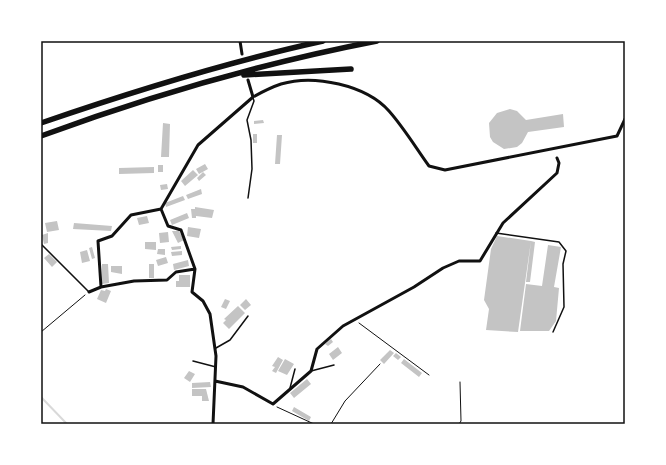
<svg xmlns="http://www.w3.org/2000/svg" width="666" height="465" viewBox="0 0 666 465" font-family="'Space Grotesk',sans-serif">
  <style>
    .lines { fill: none; stroke-linecap: round; stroke-linejoin: round }
    .stream { stroke: #d9d9d9; stroke-width: 2 }
    .building { fill: #c4c4c4 }
    .path { stroke: #111; stroke-width: 1 }
    .service { stroke: #111; stroke-width: 1.5 }
    .minor { stroke: #111; stroke-width: 3 }
    .motorway { stroke: #111; stroke-width: 5.5 }
    .neatline { fill: none; stroke: #111; stroke-width: 1.5 }
  </style>
  <rect width="100%" height="100%" fill="#fff"/>
  <g class="lines">
    <path class="stream" d="M41 397 67 424"/>
  </g>
  <path class="building" d="M510 109 517 111 526 120 563 114 564 127 528 132 522 143 517 147 504 149 493 142 490 137 489 123 497 113Z
    M263 120 264 123 254 124V121Z
    M163 123 170 124 169 157H161Z
    M253 134H257V143H253Z
    M277 135H282L280 164H275Z
    M205 164 208 169 199 174 196 169Z
    M158 165H163V172H158Z
    M154 167V173L119 174V168Z
    M193 170 198 175 185 186 181 181Z
    M203 172 206 175 199 181 197 178Z
    M167 184 168 189 161 190 160 185Z
    M201 189 202 194 188 199 186 195Z
    M183 196 185 200 166 207 165 203Z
    M195 207 214 210 212 218 196 216V218H192L191 209H195Z
    M187 213 189 218 172 225 170 220Z
    M147 216 149 223 139 225 137 218Z
    M57 221 59 230 47 232 45 223Z
    M74 223 112 226 111 231 73 229Z
    M188 227 201 229 199 238 187 236Z
    M172 231H179L184 240 178 243Z
    M168 232 169 242 160 243 159 233Z
    M48 233V243L44 244 42 235Z
    M497 236 531 241 518 332 486 330 489 309 484 300 491 249Z
    M531 241 535 242 530 282H526Z
    M145 242H156V250L145 249Z
    M548 245 561 247 554 287 559 288 556 321 549 331H520L526 284 542 286Z
    M181 246V249L172 250 171 247Z
    M92 247 95 258 92 259 89 248Z
    M158 249H165V255L157 254Z
    M87 250 90 261 82 263 80 252Z
    M182 251V255L172 256 171 252Z
    M49 254 57 262 52 267 44 258Z
    M166 257 168 263 158 266 156 260Z
    M188 260 189 266 174 270 173 264Z
    M102 264H108L109 283 102 284Z
    M149 264H154V278H149Z
    M111 266H122V274L111 272Z
    M179 275H190V287H176V281H179Z
    M106 289 111 291 106 303 97 299 101 290 105 291Z
    M225 299 230 301 226 309 221 307Z
    M246 299 251 305 245 310 240 305Z
    M238 306 245 313 229 329 223 323 226 320 224 319Z
    M331 339 333 342 328 346 325 344Z
    M338 347 342 353 333 360 329 354Z
    M390 350 394 353 384 364 380 360Z
    M396 353 401 357 398 360 393 356Z
    M278 357 283 360 276 373 272 371 275 367 272 366Z
    M285 359 294 364 287 375 278 371Z
    M404 359 422 373 419 377 401 363Z
    M189 371 195 374 190 382 184 378Z
    M307 379 311 384 294 398 290 393Z
    M210 382 211 387 192 388V383Z
    M192 389H206L209 401H202V396H192Z
    M294 407 311 417 309 421 292 411Z"/>
  <g class="lines">
    <path class="path" d="M359 323 429 375
      M41 332 85 295
      M277 407 314 424
      M331 424 345 401 380 364
      M459 424 461 421 460 382"/>
    <path class="service" d="M248 198 252 169 251 140 247 120 254 101 253 98
      M496 233 559 242 566 251 563 264 564 307 553 332
      M41 244 89 292
      M216 348 230 340 248 316
      M193 361 216 367
      M311 371 334 365
      M290 388 295 369"/>
    <path class="minor" d="M240 41 242 54
      M253 97C262 92 272 87 281 84 314 74 366 85 389 111 404 128 416 148 429 166L445 170 617 136 625 119
      M101 287 98 241 112 236 131 215 161 209
      M89 292 101 287 134 281 167 280 176 272 195 269
      M215 381 243 387 273 404 311 371 317 349 343 326 414 287 443 268 459 261H480L503 223 557 173 559 163 557 158
      M213 424 216 356 210 314 203 301 192 292 195 269 181 230 168 226 161 209 198 145 253 97 248 80"/>
    <path class="motorway" d="M244 75 351 69
      M41 123C134 91 227 62 323 41
      M41 136C150 96 263 63 377 41"/>
  </g>
  <rect width="666" height="465" fill="none" stroke="#ffffff" stroke-width="84"/>
  <rect x="42" y="42" width="582" height="381" class="neatline"/>
</svg>
